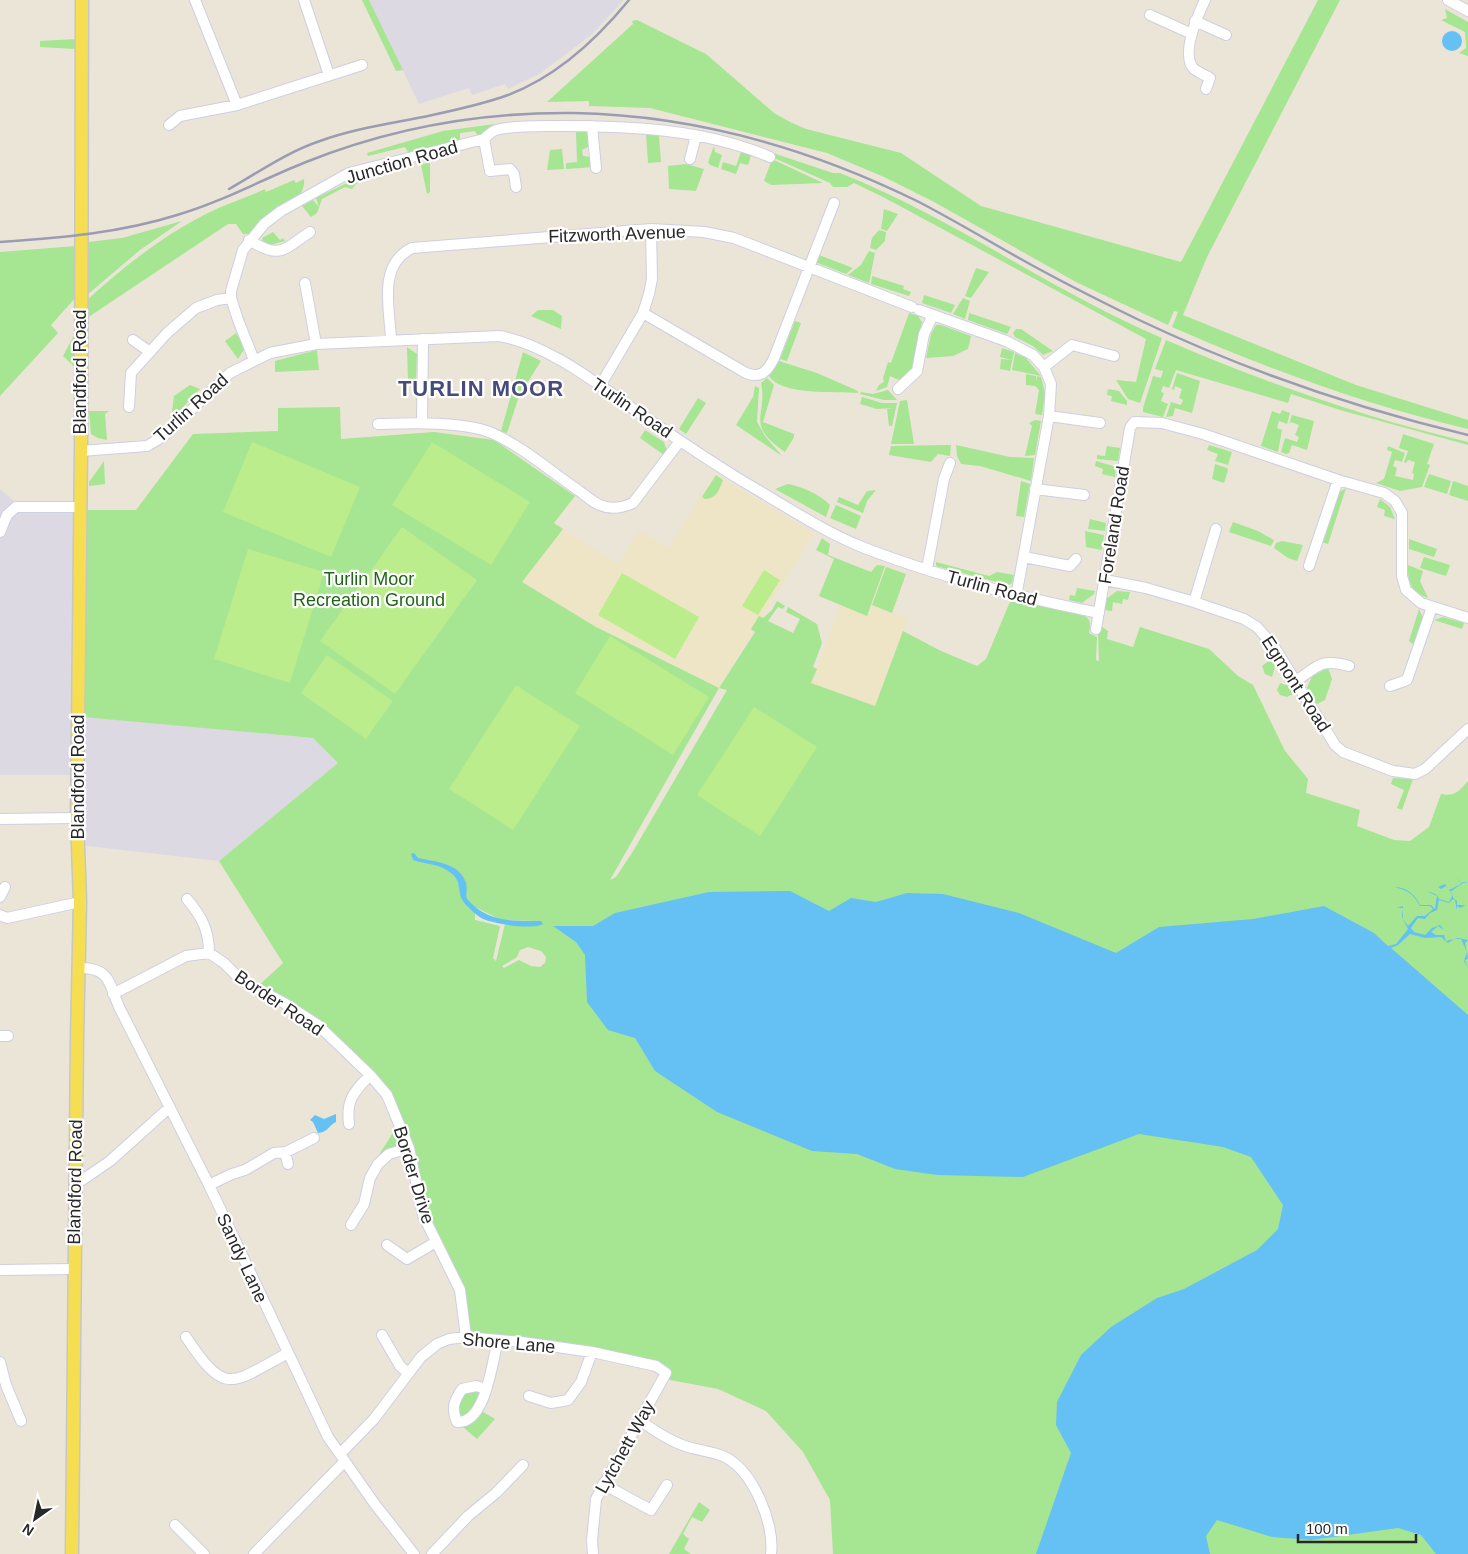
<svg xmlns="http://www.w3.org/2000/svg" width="1468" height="1554" viewBox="0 0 1468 1554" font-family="Helvetica,sans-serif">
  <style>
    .industrial { fill: #ddd9e3 }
    .education { fill: #eee5c6 }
    .green { fill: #a6e591; fill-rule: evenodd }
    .pitch { fill: #bbed8c }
    .water { fill: #65c1f3 }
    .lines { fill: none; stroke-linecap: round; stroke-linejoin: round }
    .minor-casing { stroke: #cdcfe2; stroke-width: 12 }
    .major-casing { stroke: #c7c7c7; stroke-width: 15 }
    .minor { stroke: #fff; stroke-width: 10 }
    .major { stroke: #f6de52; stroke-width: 12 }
    .rail { stroke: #9b9cb3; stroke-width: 2.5 }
    .labels { text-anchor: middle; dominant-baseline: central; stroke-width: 4.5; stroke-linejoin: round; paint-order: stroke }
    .street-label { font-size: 18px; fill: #282828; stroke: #fff }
    .park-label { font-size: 18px; fill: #206616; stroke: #fff }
    .district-label { font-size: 22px; font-weight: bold; letter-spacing: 1px; fill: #474b7a; stroke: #fff }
  </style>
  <rect width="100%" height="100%" fill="#ebe5d8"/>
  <path class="industrial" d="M369 0H624L591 35 541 73 508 89 505 84 472 95 469 88 419 104Z
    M0 489 20 506 80 507 78 716 314 738 338 763 219 861 78 845 77 775H0Z"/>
  <path class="education" d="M715 474 814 533 719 688 596 627 522 582 563 529 618 564 639 530 668 548Z
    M881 564 906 574 892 612 908 619 875 706 811 683 855 566 871 572 874 566Z"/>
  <path class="green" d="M362 0H369L403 70 396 71Z
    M1318 0H1340L1207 257 1183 315 1356 385 1468 420V429C1366 405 1268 369 1172 327L1178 312 1174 311 1168 325 1076 282 936 203 884 177 827 153 650 108 589 106V101L547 102 633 24 632 21 637 20 706 54 774 113 790 122 806 129 901 153 981 206 1181 262Z
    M1445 9 1468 22V56L1459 53 1466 48 1465 32 1441 20 1447 18Z
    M76 39 75 49 40 47V41Z
    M495 124 485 134 478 136 475 131 460 133V140L409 154 405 147 368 156 367 153 443 131Z
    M562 129 589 130 590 146 582 150 583 156 590 157 593 167 566 169V163L577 162 576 131 562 132Z
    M646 134 659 136 661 162 648 163Z
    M714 146 715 152 722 155 718 168 710 165 708 162Z
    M562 149 564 169 547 170 550 150Z
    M742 149 752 152 748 165 740 163 736 174 721 169 723 162 736 166Z
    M773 153 833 173H840C952 217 1051 291 1162 338L1140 403 1128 399 1116 380 1136 382 1146 339 885 198 854 183 847 187H833L830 183 772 157Z
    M772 159 823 183 771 185 764 181Z
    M430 162V192L427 194 421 165Z
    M686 164 704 169 696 191 669 189 668 166Z
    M304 179C305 184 302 193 299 196 284 210 265 219 249 234H243L236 224H228L87 318V300C123 267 164 235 208 213 226 204 246 198 265 189L266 192 294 180 296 183Z
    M358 182 352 189 345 187 322 199 317 213 311 217 302 206 313 200 319 207 316 198 345 184Z
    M884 209 898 214 887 231 881 229Z
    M182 221 140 250 87 295 88 242 122 238Z
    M879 230 886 232 885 241 876 250 870 248 872 238Z
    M273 232 280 240 283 238 285 241 270 245 263 241 262 238Z
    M76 246 77 296 51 325 58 333 0 396V252Z
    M869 251 875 253 869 283 848 275 861 265Z
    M819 255 853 268 846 274 815 262Z
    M976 268 989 272 971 298 965 296Z
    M872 276 904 286 903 289 911 292 909 296 871 284Z
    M924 295 955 305 951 313 922 303Z
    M963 298 970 301 965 319 953 314Z
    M538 310H553L562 316 561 329 531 316Z
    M909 313 918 316 922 322 912 370 899 380 890 376 887 387 876 391 879 385 884 382 883 378 888 362 891 363Z
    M969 313 1011 327 1007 334 968 320Z
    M795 321 801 323 787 361 780 359Z
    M80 324V372L63 356Z
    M936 325H941L971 336 968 349 953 356 926 358 931 334Z
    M1016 329H1021L1053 351 1043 355 1033 346 1015 337 1013 333Z
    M236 333 245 348 238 359 225 341Z
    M1166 340C1263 382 1365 418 1468 442V445L1340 410 1291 394 1288 403 1176 370 1169 388 1163 386 1161 392 1164 393 1161 401 1168 404 1163 417 1143 412V408L1153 376 1161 378 1163 371 1155 369Z
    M407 347 417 354 416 382H408Z
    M1002 348 1014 352 1010 371 1000 369 1001 359 1012 360 1000 357Z
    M317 350 319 370 275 372V361Z
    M523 352 541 361 519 396 507 433 501 431Z
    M1015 353 1026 358 1041 376 1012 370Z
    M779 361 817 373 858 391V393C835 391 782 396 769 376Z
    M1177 373 1200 381 1192 413 1175 408 1173 416 1166 417 1171 402 1181 405 1183 400 1179 398 1182 389 1175 386 1174 390 1172 389Z
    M1026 374 1036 376V381L1037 376 1041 377 1045 393 1042 415 1035 414 1039 390 1035 386 1026 385Z
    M767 378 774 385 763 422 794 434V437L785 452C744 424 768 416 761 383Z
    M190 385 200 389 171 420 174 396Z
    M755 386 759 388 757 422 765 436 782 456 736 425 753 397Z
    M1108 389 1119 391 1127 401V405L1111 401 1112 396 1107 395Z
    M888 390 897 400H884L860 394 861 392 873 394Z
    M862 397 882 403H897L892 426H889L887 409 894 408 877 409 860 404Z
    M698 398 706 403 686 434 679 429Z
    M907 400 914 444H891L900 401Z
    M340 407 341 439 434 432 494 440 575 496 554 523 563 529 522 582 596 627 719 688 755 632 751 629 759 616 763 618 772 610 777 601 785 606 783 609 778 607 768 621 793 633 800 619 786 612 788 607 817 624 822 643 813 667 817 669 811 683 875 706 903 631 941 651 977 666 986 659 1009 604 1011 601H1015L1080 614C1091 618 1091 623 1089 633L1097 637 1096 660 1099 661 1098 633 1101 626 1108 631 1107 639 1133 647 1140 627 1209 649 1238 676 1253 685 1285 751 1308 779 1306 793 1360 810 1357 826 1394 840 1410 841 1429 827 1441 794C1455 797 1459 791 1468 781V1554H833L830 1500 803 1452 766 1411 718 1389 670 1380 666 1373 656 1366 466 1337 460 1290 423 1215 409 1148 378 1164 377 1158 399 1123 388 1095 318 1025 255 989 283 963 219 861 338 763 313 738 83 717 86 510H136L193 434 278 431V408ZM719 688 727 690 632 853 616 877 610 880ZM475 907 501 920 535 921 538 926 505 924 496 961 493 958 500 926 475 920ZM528 947 541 951 546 957 545 963 540 967 531 966 519 960 504 968 502 966 517 957 520 950Z
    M1282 410 1290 413 1287 424 1279 421 1277 428 1282 430 1278 452 1261 446 1272 411 1280 414Z
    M89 411H109L105 414 107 440 98 438 91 434Z
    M1292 415 1314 421 1307 450 1292 445 1289 453 1286 454 1281 452 1285 438 1297 442 1299 437 1295 435 1299 425 1291 422 1289 424Z
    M1035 420 1041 421 1035 455 1025 456 1032 426 1029 423Z
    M645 430 664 442 667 451 664 455 640 438Z
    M1403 434 1434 444 1427 464 1430 465 1422 487 1400 491 1376 483 1384 479 1392 452 1387 450 1388 446 1405 453 1402 462 1395 460 1393 466 1397 468 1395 476 1413 480 1414 474 1412 473 1415 462 1408 460 1406 463 1404 462 1408 451 1399 448Z
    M944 445H951L950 456 938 454 931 462 889 455 891 446Z
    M956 445 1010 457 1034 458 1031 481 980 466 961 464 957 456Z
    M1209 445 1232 452 1228 465 1215 461 1218 454 1207 450Z
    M1107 446 1120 448 1118 461 1097 459V455L1105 456Z
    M104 461 105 484 89 486V482Z
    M1096 461 1116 467 1115 477 1102 474 1103 469 1095 466Z
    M1215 464 1227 468 1228 470 1224 483 1212 479Z
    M1429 474 1451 481 1447 494 1424 487Z
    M716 475 723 480C719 490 717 498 705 499L702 497Z
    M1021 481 1030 484 1024 517 1016 516Z
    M1453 481 1468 486V501L1449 495Z
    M788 484C803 487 819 494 830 505L826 517 775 489Z
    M1346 488 1328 544 1322 542 1338 493Z
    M876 490 867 501 863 513 837 502 839 497 858 505 867 491Z
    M1380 499 1390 507 1395 519 1384 516 1385 510 1377 507Z
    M836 505 861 516 856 529 830 518Z
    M1090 519 1106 523 1105 531 1088 529Z
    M1233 522 1258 531 1274 540 1271 546 1229 532Z
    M1085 531 1104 535 1102 550 1086 547Z
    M822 538 830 544 828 555 871 572 877 565 885 566 867 616 819 596 834 559 816 550Z
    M1409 539 1437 549 1434 557 1409 549Z
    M1282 541 1303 545 1297 561 1288 558 1274 548 1276 543Z
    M1424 557 1450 565 1446 576 1420 568Z
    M936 562 989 576 997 572 1014 575 1012 583 1008 585 936 566Z
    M1408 565 1423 571 1420 581 1428 598C1412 593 1407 582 1408 565Z
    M886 567 906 574 892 613 872 605Z
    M1077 588 1095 591 1094 594 1082 603 1069 600 1070 595 1075 596Z
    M1117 591 1130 592 1128 600 1123 599 1122 604 1113 602 1112 611 1104 610 1106 599Z
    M1419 609 1423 618 1414 645 1409 641Z
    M1443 617 1464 623 1462 629 1434 620Z
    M1273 658 1276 663 1272 677 1265 674 1262 666Z
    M1328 668 1332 679 1325 700 1317 704 1307 688 1312 676Z
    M1288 682 1295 693 1287 697 1280 695 1277 690 1280 683 1286 685Z
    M1393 778 1413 779 1402 810 1397 808 1404 790 1391 784Z
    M462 1389H486L478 1409 495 1419 477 1439 457 1422 454 1402Z
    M699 1502 710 1510 702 1522 692 1517 683 1534 689 1539 684 1549 691 1554H669Z"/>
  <path class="pitch" d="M252 442 360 487 331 557 223 512Z
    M432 442 530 502 491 565 392 505Z
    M402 527 477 580 395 694 320 641Z
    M248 549 324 572 290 683 214 659Z
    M764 570 780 580 758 615 742 606Z
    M622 573 699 617 675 659 598 615Z
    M610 636 709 697 673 755 575 693Z
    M327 655 393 701 366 739 301 693Z
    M516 685 580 726 513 830 449 789Z
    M754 707 817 747 760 836 697 795Z"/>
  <path class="water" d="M1442 41a10 10 0 1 1 20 0a10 10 0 1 1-20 0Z
    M414 853 418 858C435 862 459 862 466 883 468 889 465 893 467 899 488 923 513 921 541 921L543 924C533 930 495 924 483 919 478 917 466 906 463 901 457 892 462 882 452 874 440 863 427 865 413 860L411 854Z
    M1457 877 1461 883 1464 882 1468 883H1463L1450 892 1453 894V898L1457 901V905H1466L1460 908 1457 906V911L1455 900 1453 899 1449 903 1439 900 1437 910 1430 913 1425 919 1418 918 1411 928 1414 932 1425 935 1432 928 1440 925 1444 930 1438 926 1431 932 1436 935H1444L1446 941 1458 938 1468 940 1465 943 1468 959 1465 960 1468 968 1464 961 1467 952 1461 939H1454L1448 943 1441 937 1425 938 1410 934 1398 945 1391 948 1468 1015V1554H1436L1421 1535 1398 1528 1311 1540 1272 1537 1217 1520 1206 1536 1210 1554H1036L1071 1453 1056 1425 1057 1402 1081 1355 1111 1327 1157 1298 1184 1289 1257 1250 1278 1229 1283 1205 1251 1157 1223 1147 1139 1134 1023 1177 937 1175 895 1169 857 1154 812 1151 717 1112 655 1071 635 1038 608 1030 587 1002 585 955 576 942 553 926H593L615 913 709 892 790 891 829 911 851 898 876 902 907 893 943 894 1019 913 1116 953 1159 927 1253 919 1324 906 1374 933 1388 946 1396 944 1408 929 1402 917 1403 908H1397L1403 906V901V919L1408 926 1417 916H1425L1433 909 1430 906H1420C1413 893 1407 890 1394 887 1406 887 1415 894 1420 905H1431L1435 909 1437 896 1424 890C1429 893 1437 892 1439 899L1449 902 1453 895 1446 886 1441 889 1438 887 1445 884 1449 890 1461 884Z
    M336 1114V1122C328 1126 328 1132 318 1133L313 1122 310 1120 315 1115 324 1119Z"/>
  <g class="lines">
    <g class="minor-casing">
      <path id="minor" d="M195 0 237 105
        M304 0 329 75
        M1205 0C1198 15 1181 53 1193 68 1197 72 1205 75 1210 78L1206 89
        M1448 0 1468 11
        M1150 15 1192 34
        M1195 21 1226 35
        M169 125 180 116 237 105 362 65
        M592 126 596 168
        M484 139 490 171 510 169 514 174 516 187
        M690 159 696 136
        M249 240C280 259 282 251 310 232
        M305 283 316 344
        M919 310 1006 341 1033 355 1044 367 1051 384 1049 416 1016 597
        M643 313 746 373C761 379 768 371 774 358L834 203
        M133 340 150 352
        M391 340C390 309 377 265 412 248L651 229 704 232 734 238 912 307
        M254 360 238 320 231 298V291L243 250 264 224 281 211 349 173 484 139C487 136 492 131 496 130 514 125 542 126 560 126 630 126 705 129 770 157
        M1044 367 1072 345 1114 356
        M600 386 643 313 649 294 652 279 651 229
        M898 389 917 371 924 334 933 315
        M129 407 131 373 167 333 196 308 217 300 231 298
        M1049 416 1100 423
        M422 423 423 339
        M378 424C410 423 463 421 492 433 523 447 550 471 578 490 585 495 592 502 600 505 611 510 622 508 633 503L680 441
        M81 451 147 446 164 436 230 373 270 353 316 344 500 336C549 346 592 380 632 408 673 436 713 464 756 489 790 509 825 532 862 547 939 577 1018 597 1099 613
        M1035 489 1084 495
        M0 532 7 515 16 507H80
        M1024 557 1070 566 1076 559
        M1309 566 1338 480
        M927 569 944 479 950 463
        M1105 580 1146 588 1194 602 1244 619 1257 627 1273 645 1335 745 1343 752 1393 771 1415 774 1425 769 1468 729
        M1194 602 1216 529
        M1096 629 1130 428 1134 422 1162 423 1203 434 1338 480 1384 493 1395 501 1402 513V576L1406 590 1421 603 1468 618
        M1296 681C1318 666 1321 658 1349 666
        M1390 686 1407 680 1432 607
        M0 819 77 818
        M0 897 5 887
        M187 899C202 917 209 930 209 953
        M0 915 7 918 80 902
        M78 968C110 967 109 983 119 1007L209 1185 328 1437 374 1503 414 1554
        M113 994 186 956 209 953 224 963 241 980 284 1003 318 1025 370 1075 387 1095 409 1148 423 1215 460 1290 466 1337
        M0 1036H8
        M349 1124C346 1099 354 1092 370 1075
        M285 1152 288 1164
        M75 1185 110 1161 170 1107
        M209 1185 232 1174 245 1170 274 1153 286 1152 314 1138
        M351 1225 364 1204 370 1178 378 1164 389 1154 409 1148
        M387 1245 407 1259 436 1242
        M0 1270 74 1269
        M382 1335 400 1366 408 1373
        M186 1337C226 1397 230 1384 288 1353
        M0 1362 6 1385 21 1421
        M486 1389 476 1386 462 1389C454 1401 451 1408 457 1422 486 1424 492 1362 498 1340
        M529 1396 551 1403 568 1400 581 1382 592 1352
        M641 1421C656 1432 674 1444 692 1448 703 1451 715 1452 725 1457 753 1471 775 1524 771 1554
        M340 1454 374 1419 421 1357 437 1344 449 1339 466 1337 522 1342 592 1352 656 1366 666 1373 596 1499 592 1541 593 1554
        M603 1484 651 1510 667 1485
        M175 1525 204 1554
        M254 1554 345 1461
        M432 1554 468 1516 496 1493 523 1465"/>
    </g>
    <g class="major-casing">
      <path id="major" d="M72 1554 77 1038 80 902 77 818 81 451 82 0"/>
    </g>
    <use href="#minor" class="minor"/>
    <use href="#major" class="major"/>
    <path class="rail" d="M229 189C259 172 287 152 320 141 353 129 388 124 423 117 451 111 481 105 508 95 556 77 597 39 629 0
      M0 242C60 238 120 233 177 215 222 202 263 179 306 162 391 128 482 112 573 113 694 115 809 148 917 201 952 219 985 239 1019 258 1058 280 1098 300 1137 319 1242 369 1355 408 1468 435"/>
  </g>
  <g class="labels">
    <g class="street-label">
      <text transform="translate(402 162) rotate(-16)">Junction Road</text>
      <text transform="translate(617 234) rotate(-2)">Fitzworth Avenue</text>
      <text transform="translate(80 372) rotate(-90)">Blandford Road</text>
      <text transform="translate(191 408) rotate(-42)">Turlin Road</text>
      <text transform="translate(632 408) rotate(34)">Turlin Road</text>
      <text transform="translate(1114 525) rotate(-81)">Foreland Road</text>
      <text transform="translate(992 588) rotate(15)">Turlin Road</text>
      <text transform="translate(1296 684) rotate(57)">Egmont Road</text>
      <text transform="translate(78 777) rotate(-90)">Blandford Road</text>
      <text transform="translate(279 1003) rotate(34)">Border Road</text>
      <text transform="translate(414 1175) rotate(73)">Border Drive</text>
      <text transform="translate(75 1182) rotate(-89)">Blandford Road</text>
      <text transform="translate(242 1258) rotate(65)">Sandy Lane</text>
      <text transform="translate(509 1343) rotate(5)">Shore Lane</text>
      <text transform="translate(625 1447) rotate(-61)">Lytchett Way</text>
    </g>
    <g class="park-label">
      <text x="369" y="579">Turlin Moor<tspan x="369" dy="21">Recreation Ground</tspan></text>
    </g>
    <g class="district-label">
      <text x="481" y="388">TURLIN MOOR</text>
    </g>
  </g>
  <g transform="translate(35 1519) rotate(213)" stroke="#ffffff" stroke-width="4" paint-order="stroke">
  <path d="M0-4L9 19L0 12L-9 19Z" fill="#282828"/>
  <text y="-8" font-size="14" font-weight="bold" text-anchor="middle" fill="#282828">N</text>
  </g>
  <path d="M1298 1534v8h118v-8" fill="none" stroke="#282828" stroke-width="2.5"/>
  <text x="1306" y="1534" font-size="15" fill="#282828" stroke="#ffffff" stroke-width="4" paint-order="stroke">100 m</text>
</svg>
